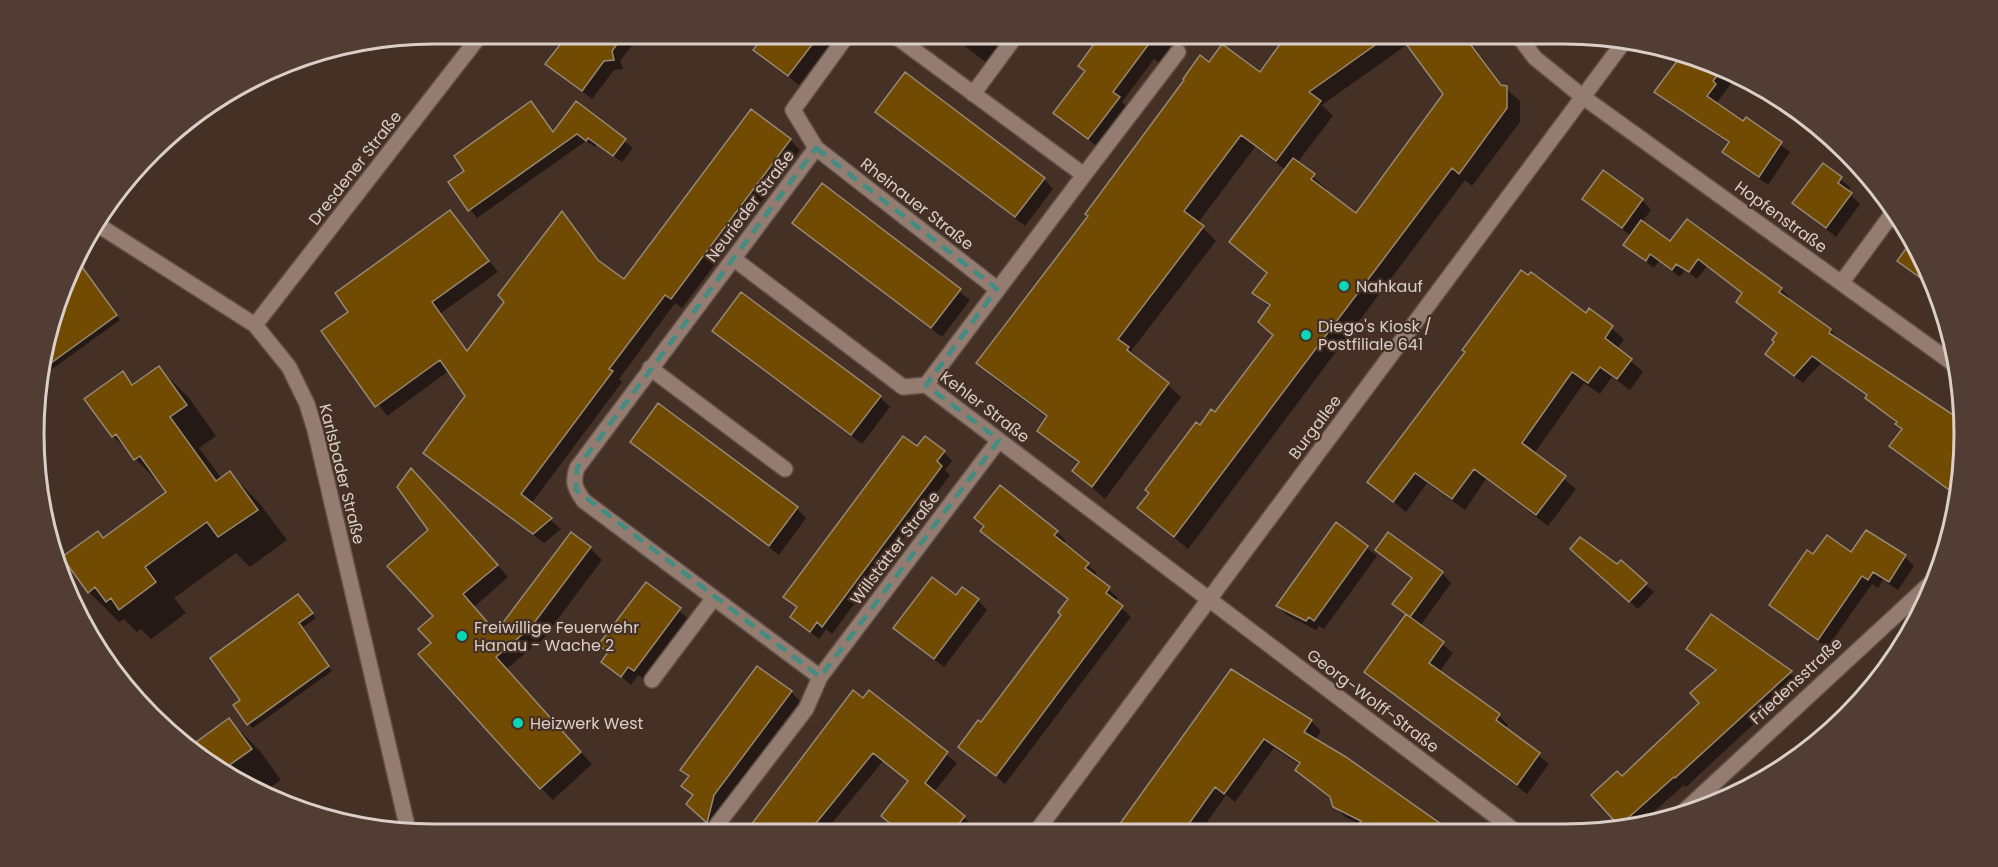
<svg xmlns="http://www.w3.org/2000/svg" width="1998" height="867" viewBox="0 0 1998 867" font-family="Poppins,sans-serif">
  <style>
    .shadow { fill: #0007; fill-rule: evenodd }
    .building { fill: #724b02; stroke: #978874; stroke-width: 1.5 }
    .lines { fill: none; stroke-linecap: round; stroke-linejoin: round }
    .minor-casing { stroke: #5f4f46; stroke-width: 18 }
    .tertiary-casing { stroke: #5f4f46; stroke-width: 18 }
    .minor { stroke: #947d70; stroke-width: 15 }
    .tertiary { stroke: #947d70; stroke-width: 15 }
    .marked { fill: none; stroke: #428c84; stroke-width: 4.5; stroke-dasharray: 12 8; stroke-linejoin: round }
    .poi-dot { fill: #0ad5b5; stroke: #453026; stroke-width: 2 }
    .labels { text-anchor: middle; dominant-baseline: central; stroke-width: 4.5; stroke-linejoin: round; paint-order: stroke }
    .street-label { font-size: 16px; fill: #dbcec7; stroke: #453026 }
    .poi-label { font-size: 16px; fill: #dbcec7; stroke: #453026; text-anchor: start }
    .rim { fill: none; stroke: #dbcec7; stroke-width: 3 }
  </style>
  <rect width="100%" height="100%" fill="#453026"/>
  <path class="shadow" d="M571 33H642L620 61 623 69 614 70 592 99 547 64Z
    M768 33H838L799 85 755 50Z
    M948 33H1011L988 64Z
    M1104 33H1184L1161 64 1154 59 1122 102 1128 108 1099 148 1055 113 1086 72Z
    M1286 33H1464L1504 87 1520 101V122L1472 186 1465 180 1188 549 1139 508 1200 427 1215 414 1274 336 1260 322 1270 308 1254 293 1268 275 1231 242 1286 170 1255 147 1198 223 1216 241 1131 351 1181 397 1105 499 1074 471 1079 464 1038 430 1047 418 991 376 978 363 1209 64 1261 74 1288 36ZM1408 44 1445 94 1356 215 1325 192 1327 189 1297 163 1333 116 1322 105Z
    M1694 54 1738 74 1716 104 1743 124 1746 119 1790 152 1768 185 1724 151 1729 144 1656 92Z
    M531 103 554 133 576 103 633 148 622 162 597 144 595 147 586 141 477 218 450 182 466 171Z
    M877 112 1044 179 1053 189 1025 226Z
    M790 140 800 150 682 308 675 303 619 379 622 382 531 504 561 529 544 543 425 453 467 396 450 370 387 416 324 332 350 312 450 212 498 272 441 313 469 352 505 302 562 213 604 266 624 281Z
    M1823 165 1851 188 1848 192 1860 204 1836 237 1794 203Z
    M822 185 970 300 942 337 794 223Z
    M1584 199 1642 200 1651 210 1642 222 1671 243 1781 289 1789 297 1787 300 1830 330 1838 338 1837 340 1964 425 1959 498 1891 446 1903 430 1867 396 1821 363 1803 383 1775 362 1767 354 1776 343 1778 334 1738 301 1743 294 1707 266 1697 279 1685 270 1680 277 1659 261 1654 268 1625 245 1631 236Z
    M1914 241 1924 257 1937 290 1899 261Z
    M77 259 120 320 48 372 40 363 41 356Z
    M1590 310 1624 339 1617 349 1643 372 1630 390 1612 377 1600 394 1584 383 1534 454 1576 489 1548 526 1486 479 1465 510 1427 483 1406 512 1369 482Z
    M714 331 880 397 890 407 862 444Z
    M159 368 189 398 216 436 199 448 222 479 230 473 260 504 287 540 250 567 236 553 174 598 186 613 151 639 141 629 137 632 124 619 119 622 89 592 104 539 168 492 113 436 123 373 134 385Z
    M632 442 797 509 806 518 779 555Z
    M917 448 944 452 952 461 945 470 950 475 832 634 826 629 819 639 791 617 798 608 785 597Z
    M423 482 508 577 474 607 497 633 590 548 602 560 543 639 506 669 592 764 553 800 541 788 433 643 435 616 430 531Z
    M976 518 1057 532 1066 541 1063 544 1097 573 1094 577 1118 598 1115 602 1131 617 1005 784 960 747 982 724 1063 615 1069 600 991 540 982 531 985 527Z
    M1336 524 1377 556 1324 629 1319 626 1316 630 1287 615 1278 606Z
    M1377 550 1442 573 1451 583 1420 626 1453 653 1439 672 1499 716 1508 725 1505 729 1549 764 1527 794 1366 672 1407 615 1394 604 1412 579Z
    M1852 554 1905 557 1914 566 1898 590 1883 580 1878 588 1872 584 1827 648 1771 604 1814 556Z
    M1580 557 1617 566 1621 562 1654 592 1638 609Z
    M646 584 689 619 644 679 638 675 631 685 603 661Z
    M956 597 978 600 987 610 944 667 895 628Z
    M303 600 316 618 302 628 332 671 253 728 248 724 242 700Z
    M1712 616 1800 681 1686 787 1684 785 1640 824 1624 829 1593 795 1622 778 1701 703 1716 672 1688 649Z
    M1231 671 1311 721 1321 731 1315 740 1447 831H1355L1360 824 1345 817 1334 806 1332 800 1297 770 1300 765 1274 748 1235 802 1226 795 1200 832H1114Z
    M791 692 800 701 723 805 716 830 697 813 694 796 683 786 690 778 682 770Z
    M869 692 957 763 934 792 973 826 968 832 896 833 898 830 883 816 909 782 883 761 824 833H757L751 827Z
    M229 720 260 751 281 780 262 793 234 781 190 749Z
    M562 824 571 834H551Z"/>
  <path class="building" d="M569 33H625L612 51 614 60 604 61 582 91 545 64Z
    M766 33H821L788 76 753 50Z
    M1102 33H1157L1113 92 1120 97 1088 139 1053 113 1085 71 1078 66Z
    M1288 33H1392L1309 92 1321 101 1276 161 1241 135 1184 211 1204 226 1118 339 1129 347 1127 350 1169 383 1092 487 1072 471 1079 462 1037 431 1047 416 976 363 1088 216 1085 214 1184 80 1183 79 1200 55 1209 62 1222 44 1260 72Z
    M1398 33H1462L1501 85 1507 86V108L1459 174 1452 168 1174 537 1137 508 1149 493 1145 490 1196 422 1200 425 1211 409 1215 412 1273 335 1258 322 1270 305 1252 293 1267 273 1229 242 1293 158 1315 174 1311 179 1356 213 1443 94Z
    M1683 53 1694 54 1723 68 1713 81 1716 84 1707 96 1743 121 1746 117 1782 142 1759 177 1722 152 1729 142 1654 92Z
    M905 72 1045 178 1015 217 875 112Z
    M531 101 553 132 576 101 626 139 613 156 588 138 586 141 577 134 468 211 448 182 464 171 454 156Z
    M751 109 791 139 671 299 665 295 609 369 613 371 521 494 552 518 533 534 423 453 465 396 440 360 375 407 321 331 348 312 335 293 450 210 489 261 432 302 467 351 504 302 498 295 562 211 598 260 624 279Z
    M1823 163 1842 177 1838 183 1852 193 1826 228 1792 203Z
    M1603 170 1643 199 1622 228 1582 199Z
    M822 183 961 289 931 328 792 223Z
    M1687 219 1782 288 1779 292 1831 329 1829 333 1964 422 1959 497 1889 446 1902 429 1895 424 1897 422 1865 398 1867 395 1812 356 1794 376 1765 354 1774 342 1772 340 1777 333 1736 302 1742 293 1698 259 1689 272 1676 264 1672 270 1650 254 1646 261 1623 245 1641 220 1670 241Z
    M1913 239 1924 257 1936 289 1897 261Z
    M77 260 117 315 40 371 41 356Z
    M1521 270 1528 275 1531 272 1586 313 1589 308 1613 326 1605 338 1632 359 1617 379 1600 367 1588 383 1572 372 1522 443 1566 476 1536 515 1474 469 1452 499 1415 473 1393 502 1367 482 1465 352 1462 350Z
    M741 292 881 396 851 435 712 331Z
    M159 366 187 405 170 417 216 481 230 471 258 510 218 537 207 522 179 542 145 567 156 582 119 610 111 598 106 602 95 587 88 593 62 557 98 531 103 538 166 492 140 456 134 460 116 434 112 437 84 399 123 371 132 385Z
    M658 403 798 507 769 546 630 442Z
    M903 436 917 446 925 436 945 451 937 461 942 466 822 627 817 622 810 632 790 617 797 607 783 597Z
    M411 468 498 565 463 594 496 632 571 532 591 547 531 627 496 657 581 752 540 789 418 654 431 643 418 629 433 616 387 566 428 530 397 487Z
    M1000 485 1058 531 1054 535 1089 563 1085 568 1110 587 1106 593 1123 606 996 776 958 747 978 720 981 722 1029 658 1061 615 1058 612 1068 599 980 531 984 526 974 518Z
    M1336 522 1368 546 1314 621 1309 617 1306 621 1276 606Z
    M1866 530 1906 555 1889 582 1873 572 1868 580 1862 576 1818 640 1769 605 1807 550 1813 554 1827 535 1851 552Z
    M1388 532 1443 572 1410 617 1392 604 1412 578 1375 550Z
    M1580 537 1617 564 1621 560 1647 583 1629 602 1570 549Z
    M932 577 956 595 962 587 979 599 934 659 893 628Z
    M646 582 681 608 634 671 628 667 621 677 601 662 608 652 598 645Z
    M298 594 313 613 299 623 329 666 247 725 233 705 240 700 210 658Z
    M1406 614 1444 642 1429 663 1500 714 1496 720 1540 753 1517 785 1364 672Z
    M1711 614 1792 671 1675 778 1674 777 1619 826 1591 795 1617 771 1622 776 1699 703 1690 693 1716 670 1686 649Z
    M757 666 792 691 714 795 707 823 686 804 693 795 681 786 689 776 680 770Z
    M1231 669 1312 720 1304 732 1346 757 1451 831H1353L1361 821 1333 807 1330 797 1295 770 1300 763 1264 739 1224 794 1215 787 1183 832H1114Z
    M853 690 863 698 869 690 948 752 925 783 965 816 952 832 902 833 881 816 908 781 873 753 808 833H745Z
    M229 718 252 749 221 771 188 748Z"/>
  <g class="lines">
    <g class="minor-casing">
      <path id="minor" d="M849 33 793 110 816 148 577 468C572 482 575 489 584 501L820 677 999 440
        M891 33 1084 175 926 385
        M1516 33 1535 58 1583 97 1958 367
        M973 94 1018 33
        M816 148 997 289
        M1084 175 1178 52
        M95 223 255 325 289 367 307 404 315 430 408 830
        M734 259 903 387 926 385 1515 831
        M1842 282 1895 210
        M255 325 482 33
        M650 368 785 469
        M652 680 713 599
        M1682 813 1936 578
        M717 825 806 709 820 677"/>
    </g>
    <g class="tertiary-casing">
      <path id="tertiary" d="M1036 832 1623 43"/>
    </g>
    <use href="#minor" class="minor"/>
    <use href="#tertiary" class="tertiary"/>
  </g>
  <path class="marked" d="M816 148 997 289 926 385 999 440 820 677 576 490 577 468Z"/>
  <g class="poi-dot">
    <circle cx="1344" cy="286" r="6"/>
    <circle cx="1306" cy="335" r="6"/>
    <circle cx="462" cy="636" r="6"/>
    <circle cx="518" cy="723" r="6"/>
  </g>
  <g class="labels">
    <g class="street-label">
      <text transform="translate(355 168) rotate(-52)">Dresdener Straße</text>
      <text transform="translate(917 204) rotate(38)">Rheinauer Straße</text>
      <text transform="translate(750 206) rotate(-53)">Neurieder Straße</text>
      <text transform="translate(1781 217) rotate(36)">Hopfenstraße</text>
      <text transform="translate(985 407) rotate(37)">Kehler Straße</text>
      <text transform="translate(1315 427) rotate(-53)">Burgallee</text>
      <text transform="translate(342 474) rotate(76)">Karlsbader Straße</text>
      <text transform="translate(895 548) rotate(-53)">Willstätter Straße</text>
      <text transform="translate(1796 681) rotate(-43)">Friedensstraße</text>
      <text transform="translate(1373 701) rotate(37)">Georg-Wolff-Straße</text>
    </g>
    <g class="poi-label">
      <text x="1356" y="286">Nahkauf</text>
      <text x="1318" y="326">Diego's Kiosk /<tspan x="1318" dy="18">Postfiliale 641</tspan></text>
      <text x="474" y="627">Freiwillige Feuerwehr<tspan x="474" dy="18">Hanau - Wache 2</tspan></text>
      <text x="530" y="723">Heizwerk West</text>
    </g>
  </g>
  <path d="M0 0H1998V867H0ZM434 44H1564A390 390 0 0 1 1954 434V434A390 390 0 0 1 1564 824H434A390 390 0 0 1 44 434V434A390 390 0 0 1 434 44Z" fill="#513d33" fill-rule="evenodd"/>
  <path class="rim" d="M434 44H1564A390 390 0 0 1 1954 434V434A390 390 0 0 1 1564 824H434A390 390 0 0 1 44 434V434A390 390 0 0 1 434 44Z"/>
</svg>
